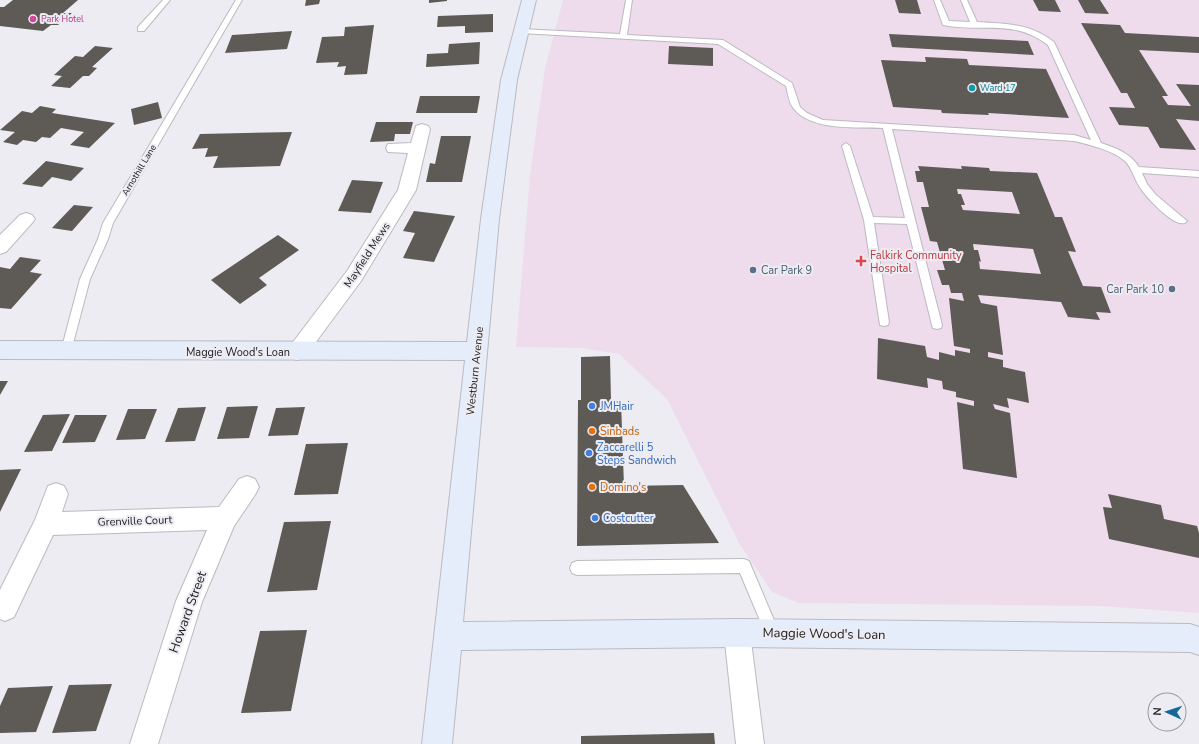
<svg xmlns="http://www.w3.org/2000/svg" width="1199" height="744" viewBox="0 0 1199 744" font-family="'Nunito Sans',sans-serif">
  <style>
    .medical { fill: #eedced }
    .building { fill: #5e5a56; fill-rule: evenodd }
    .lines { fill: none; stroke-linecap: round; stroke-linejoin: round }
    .lane-casing { stroke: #babac0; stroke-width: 2 }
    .street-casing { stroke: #babac0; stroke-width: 2 }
    .secondary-casing { stroke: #babac0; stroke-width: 2 }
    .lane { fill: #fff; fill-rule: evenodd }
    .street { fill: #fff; fill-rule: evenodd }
    .secondary { fill: #e5edfb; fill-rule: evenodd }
    .hotel-dot { fill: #d1479c; stroke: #ececf2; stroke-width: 1.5 }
    .culture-dot { fill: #0f9aa8; stroke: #ececf2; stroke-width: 1.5 }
    .health-dot { fill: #e0444e; stroke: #ececf2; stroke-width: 1.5 }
    .service-dot { fill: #5c6f8a; stroke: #ececf2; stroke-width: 1.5 }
    .shop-dot { fill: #3f7fe0; stroke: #ececf2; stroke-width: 1.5 }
    .food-dot { fill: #e8710a; stroke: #ececf2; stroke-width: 1.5 }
    .labels { text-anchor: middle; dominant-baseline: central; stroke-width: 4; stroke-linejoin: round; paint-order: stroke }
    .far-hotel-label { font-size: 9px; fill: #b23c85; stroke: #ececf2; text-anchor: start }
    .far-culture-label { font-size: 9px; fill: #0d838f; stroke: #ececf2; text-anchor: start }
    .far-street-label { font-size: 9px; fill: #202022; stroke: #ececf2 }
    .street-label { font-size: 11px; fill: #202022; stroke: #ececf2 }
    .health-label { font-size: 11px; fill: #be3a42; stroke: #ececf2; text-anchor: start }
    .service-label { font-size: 11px; fill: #4e5e75; stroke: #ececf2; text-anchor: start }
    .shop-label { font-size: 11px; fill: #366cbe; stroke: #ececf2; text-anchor: start }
    .food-label { font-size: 11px; fill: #c56008; stroke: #ececf2; text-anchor: start }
    .near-street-label { font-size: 13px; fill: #202022; stroke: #ececf2 }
  </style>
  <rect width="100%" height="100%" fill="#ececf2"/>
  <path class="medical" d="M563 0H1199V613L1100 606 799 603 772 592 739 543 667 399 619 354 581 348 516 347 530 175 545 68Z"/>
  <path class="building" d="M13 0H78L63 13H72L58 25H51L43 31 0 26V7H4Z
    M306 0H320L319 4 305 6Z
    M429 0H447V1L429 3Z
    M895 0H917L921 14 899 13Z
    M1033 0H1055L1061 12 1039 11Z
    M1078 0H1100L1109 14 1085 13Z
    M493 14V32L465 33V26L437 27 438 16Z
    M1081 23 1120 25 1125 33 1199 37V53L1139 50 1168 96H1162L1168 105 1191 106 1176 84 1199 85V121L1176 119 1196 150 1160 148 1148 127 1119 125 1109 107 1135 108 1127 93H1121Z
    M374 25 367 74 344 75 346 66 337 67 339 62 316 63 322 37 344 36 345 27Z
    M292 31 287 49 225 53 232 35Z
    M889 34 1028 41 1034 55 892 47Z
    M480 42 479 64 426 67 427 54 448 53 449 44Z
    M95 46 113 48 92 67 97 68 89 76H83L70 88 51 86 62 76 54 75 75 56 83 57Z
    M669 46 713 48V66L668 64Z
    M925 57 967 59 969 65 1046 69 1069 118 988 113 989 115 942 113 941 110 893 107 881 60 926 62Z
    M420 96H480L477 113H416Z
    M158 102 162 118 134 125 131 109Z
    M40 106 56 109 52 113 115 123 89 148 70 145 84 132 61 128 50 138 42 137 36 142 23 140 17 145 3 142 15 132 0 130 22 111 32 113Z
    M376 122H413L410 134H395L394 141 370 142Z
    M292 132 280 166 213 168 218 156 205 157 208 148 192 149 200 134Z
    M441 136H471L462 182H426L430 163 435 164Z
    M46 161 84 168 71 181 52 177 42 187 22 184Z
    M918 166 962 169 961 166 989 168 990 171 1037 173 1055 217H1062L1076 252 1068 251 1083 286 1101 287 1111 313 1096 312 1100 320 1068 317 1061 302 978 295 981 303 997 306 1003 355 988 352V357L1003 360V367L1025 372 1029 403 1007 398 1009 408 993 404 995 409 1010 413 1017 478 963 469 957 402 974 406V401L956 397V392L943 389 942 381 927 378 928 388 877 379 878 338 925 346 927 357 939 360V352L955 356V350L970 353V349L954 346 949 298 964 301 962 293H951L949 285H942L937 270H945L937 242 930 241 921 207H929L923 182H917L915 171H920ZM957 189 1012 192 1020 214 963 210 961 205H965L961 194H958ZM973 244 1033 249 1041 274 980 269 979 261 981 262 978 250H974Z
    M352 180 383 182 371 213 338 211Z
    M74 205 93 207 72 231 52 228Z
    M414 211 455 216 434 262 403 258 415 233 403 231Z
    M278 235 299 250 259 278 267 285 240 304 211 280Z
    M20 257 41 260 30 272 42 274 11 309 0 308V267L10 269Z
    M610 356 611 401H621L624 486 683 485 719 543 577 546 578 400H581V357Z
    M0 381H8L0 395Z
    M258 406 249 438 217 439 227 407Z
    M206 407 195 441 165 442 178 408Z
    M305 407 298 435 268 436 276 408Z
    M128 409H157L145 439 116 440Z
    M70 414 52 451 24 452 43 415Z
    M75 415H107L95 442 62 443Z
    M348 443 338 494 294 495 306 444Z
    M21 469 0 512V470Z
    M1108 494 1161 505 1164 519 1197 526 1199 533V558L1109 539 1103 507 1112 508Z
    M331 521 317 590 267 592 284 522Z
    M307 630 291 711 241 713 260 631Z
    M112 684 96 731 52 733 69 685Z
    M53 686 36 732 0 733V706L8 688Z
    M714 733 715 744H581V736Z"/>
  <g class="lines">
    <g class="lane-casing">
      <path id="lane" d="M163 0H170L144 31H138V27Z
        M236 0H242L113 223 108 239 90 279 71 351 70 354 66 355 62 354 61 351 80 279 98 239 103 223Z
        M626 0H632L627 35 723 40 792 83 800 107 807 113 823 120 1074 135 1091 140 1048 45C1013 18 982 33 943 25L934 0H940L949 21 970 22 961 0H967L977 22C1007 24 1029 23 1054 42L1101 143C1116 148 1130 153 1139 167L1199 171V177L1142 173 1147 184 1156 195 1187 221 1185 223C1173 227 1145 196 1139 186 1134 178 1132 168 1125 161 1112 150 1091 145 1074 141L892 129 942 325 941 328 937 329 933 328 932 325 907 224 874 223 889 322 888 325 884 326 880 325 864 220 842 146 846 143 850 146 873 217 905 218 883 128C859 127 811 131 794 109 789 103 788 94 786 86L718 44 520 33 516 31 520 29 620 34Z
        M744 559 749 561 779 632 777 637 772 639 767 637 740 573 577 575 572 573 570 568 572 563 577 561Z"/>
    </g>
    <g class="street-casing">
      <path id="street" d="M422 124 428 126 430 129 416 190 361 281 304 358 297 360 290 358 287 352 290 346 347 271 398 190 408 153 388 152 386 148 388 144 411 143 416 126Z
        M26 213 32 215 35 219 32 223 6 252 0 254V235L20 215Z
        M247 476 255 479 259 487 255 495 234 526 202 602 158 744H130L176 601 207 530 53 535 14 617 5 621 0 619V590L35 520 48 486 56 483 64 486 68 494 62 512 219 507 239 479Z
        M737 620 746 624 750 633 764 744H736L724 633 728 624Z"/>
    </g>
    <g class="secondary-casing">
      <path id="secondary" d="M522 0H536L517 80 499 219 463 622 737 619 1190 624 1199 627V655L1190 652 737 647 461 650 452 744H422L465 360 0 359V341L467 342 481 219 501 80Z"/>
    </g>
    <use href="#lane" class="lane"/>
    <use href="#street" class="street"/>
    <use href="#secondary" class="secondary"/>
  </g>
  <circle class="hotel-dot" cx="33" cy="19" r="4"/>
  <circle class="culture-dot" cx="972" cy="88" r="4"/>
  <path class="health-dot" d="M859 255h4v4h4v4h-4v4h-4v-4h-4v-4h4z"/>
  <g class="service-dot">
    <circle cx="753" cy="270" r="4"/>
    <circle cx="1172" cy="289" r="4"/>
  </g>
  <g class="shop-dot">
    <circle cx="592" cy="406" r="4"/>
    <circle cx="589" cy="453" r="4"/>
    <circle cx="595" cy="518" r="4"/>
  </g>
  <g class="food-dot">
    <circle cx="592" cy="431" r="4"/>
    <circle cx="592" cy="487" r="4"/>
  </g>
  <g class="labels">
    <g class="far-hotel-label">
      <text x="41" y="19">Park Hotel</text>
    </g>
    <g class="far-culture-label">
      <text x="980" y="88">Ward 17</text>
    </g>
    <g class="far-street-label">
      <text transform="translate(139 170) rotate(-59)">Arnothill Lane</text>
    </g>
    <g class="street-label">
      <text transform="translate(367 255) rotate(-57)">Mayfield Mews</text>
      <text x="238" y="352">Maggie Wood's Loan</text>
      <text transform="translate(475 371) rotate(-84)">Westburn Avenue</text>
      <text transform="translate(135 521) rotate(-2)">Grenville Court</text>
    </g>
    <g class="health-label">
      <text x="870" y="255">Falkirk Community<tspan x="870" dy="13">Hospital</tspan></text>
    </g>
    <g class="service-label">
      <text x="761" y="270">Car Park 9</text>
      <text x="1164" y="289" text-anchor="end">Car Park 10</text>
    </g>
    <g class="shop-label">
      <text x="600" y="406">JMHair</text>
      <text x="597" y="447">Zaccarelli 5<tspan x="597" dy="13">Steps Sandwich</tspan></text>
      <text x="603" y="518">Costcutter</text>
    </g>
    <g class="food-label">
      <text x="600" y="431">Sinbads</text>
      <text x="600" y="487">Domino's</text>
    </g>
    <g class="near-street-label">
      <text transform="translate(188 612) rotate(-70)">Howard Street</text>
      <text transform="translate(824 634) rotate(1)">Maggie Wood's Loan</text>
    </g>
  </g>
  <g transform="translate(1167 712) rotate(273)"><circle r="19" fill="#ececf2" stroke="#9a9a9f"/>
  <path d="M0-3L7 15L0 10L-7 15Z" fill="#15699a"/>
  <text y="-6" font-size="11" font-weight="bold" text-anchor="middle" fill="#202022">N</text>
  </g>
</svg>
